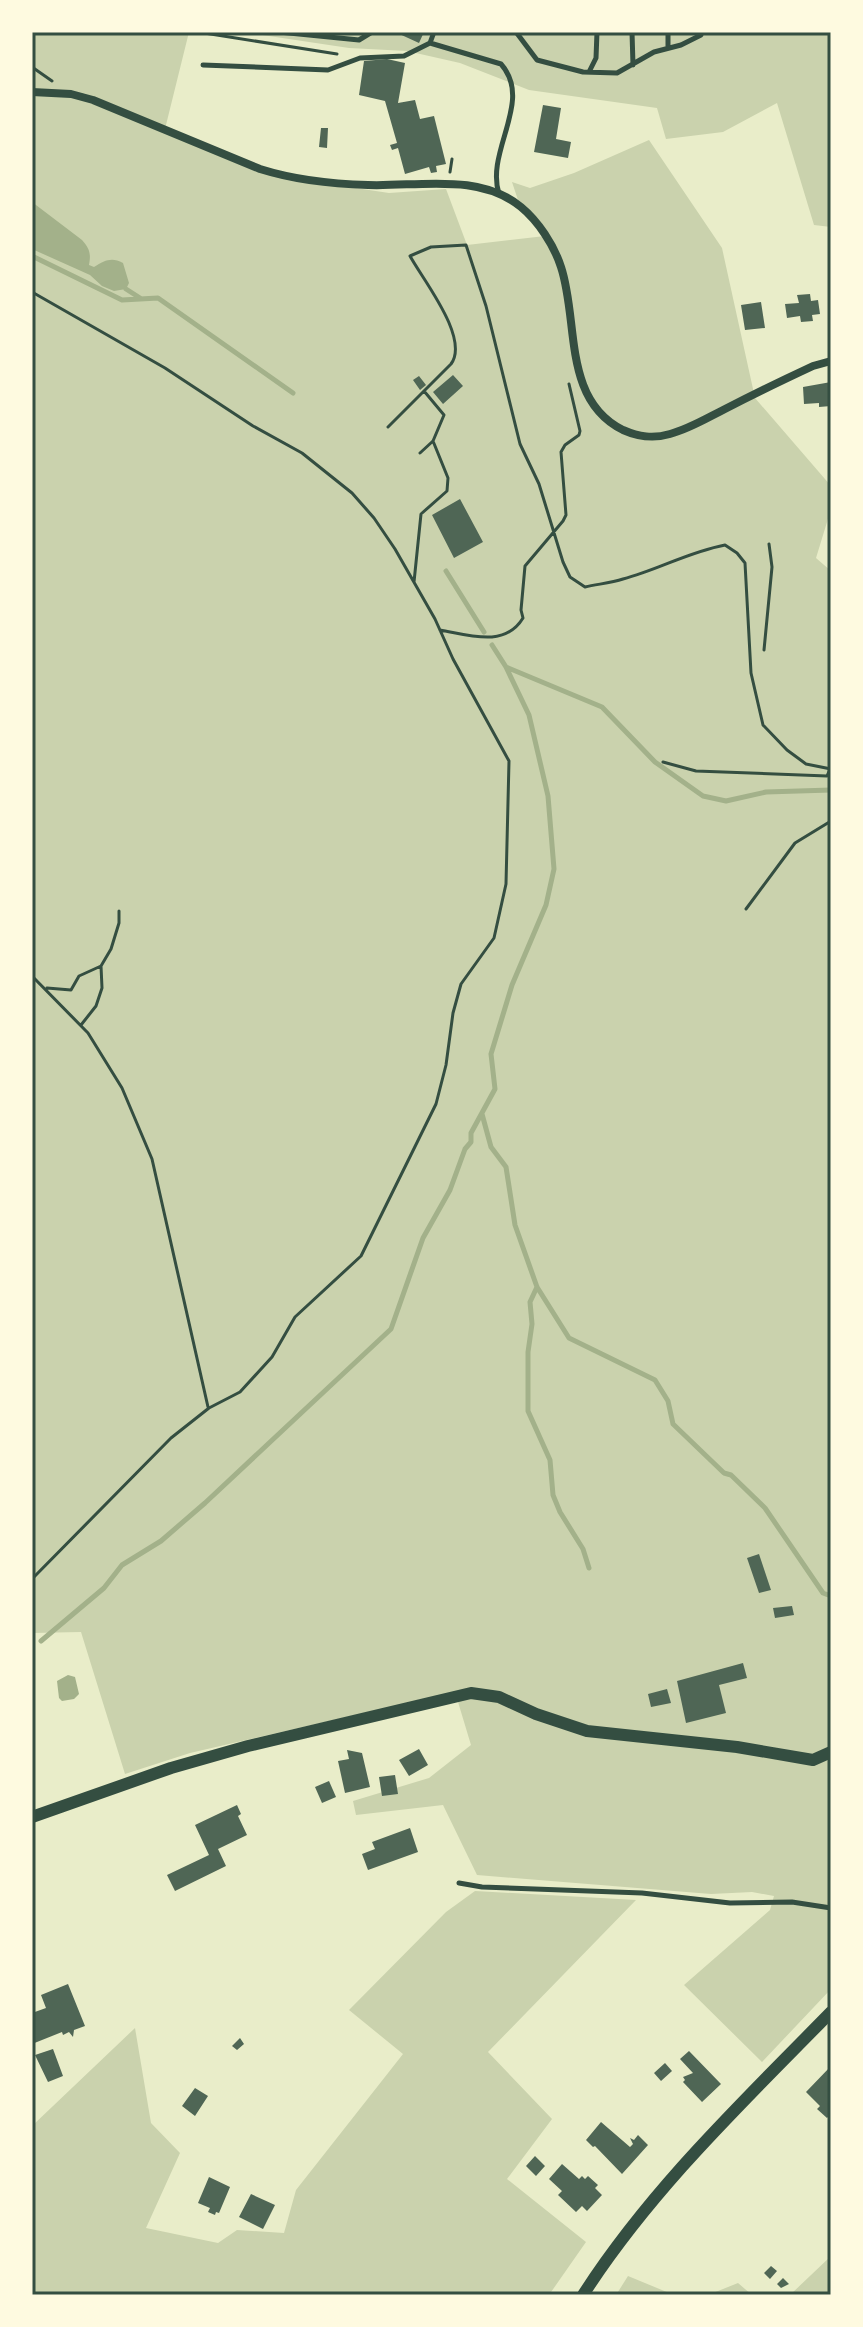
<svg xmlns="http://www.w3.org/2000/svg" width="863" height="2327" viewBox="0 0 863 2327" font-family="'Fira Sans Condensed',sans-serif">
  <style>
    .green { fill: #cad2ad }
    .water { fill: #a3b18a }
    .lines { fill: none; stroke-linecap: round; stroke-linejoin: round }
    .stream { stroke: #a3b18a; stroke-width: 5 }
    .building { fill: #4f6655 }
    .path { stroke: #344e41; stroke-width: 3 }
    .service { stroke: #344e41; stroke-width: 5 }
    .minor { stroke: #344e41; stroke-width: 8 }
    .tertiary { stroke: #344e41; stroke-width: 12 }
    .neatline { fill: none; stroke: #344e41; stroke-width: 3 }
  </style>
  <rect width="100%" height="100%" fill="#e9edc9"/>
  <path class="green" d="M32 32H189L165 129 260 169 316 182 389 193 446 189 467 245 545 236 520 206 512 182 530 188 574 173 649 140 722 248 755 398 831 486V509L816 558 831 571V1989L762 2062 684 1985 770 1910 774 1896 752 1892 711 1894 477 1875 443 1805 356 1815 353 1801 429 1778 471 1745 455 1692 190 1753 125 1774 81 1632 32 1633Z
    M242 32H831V227L814 225 777 103 723 132 666 139 657 108 529 90 460 63 407 51 349 48Z
    M475 1891 636 1900 488 2052 552 2119 507 2179 586 2242 549 2295H32V2126L135 2028 151 2123 180 2153 146 2228 218 2243 237 2230 284 2233 296 2190 403 2054 349 2010 446 1912Z
    M831 2256V2295H790Z
    M628 2276 674 2295H616Z
    M738 2283 752 2295H708Z"/>
  <path class="water" d="M32 202 82 240C90 249 91 254 89 265L94 267C105 260 112 257 123 263L129 283 126 289 114 291 102 286 90 275 32 249Z
    M68 1675 75 1677 79 1694 74 1699 62 1701 59 1698 57 1681Z"/>
  <g class="lines">
    <path class="stream" d="M32 256 122 300 158 298 293 393
      M126 289 140 298
      M446 571 484 632
      M492 645 506 667 602 707 655 762 703 796 726 801 766 792 831 790
      M482 1114 491 1147 506 1167 515 1225 537 1287 569 1338 655 1380 668 1401 673 1424 724 1473 731 1475 765 1508 823 1593 831 1596
      M537 1287 530 1302 532 1324 528 1352V1411L550 1460 553 1495 560 1512 583 1549 589 1568
      M41 1641 104 1588 122 1565 161 1541 205 1503 391 1329 423 1238 450 1190 465 1149 471 1142V1133L495 1089 491 1054 512 985 546 905 554 869 548 796 529 715 506 667"/>
  </g>
  <path class="building" d="M395 32H424L419 43Z
    M387 59 405 63 398 103 415 100 420 119 434 116 446 164 436 166 437 172 431 173 429 167 405 174 398 148 392 150 390 145 397 143 385 101 359 95 364 61Z
    M543 105 561 108 556 139 571 142 568 158 534 152Z
    M321 128H328L327 148 319 147Z
    M810 294 811 301 818 300 820 314 812 315 813 321 801 322 800 316 787 318 785 304 799 303 797 295Z
    M761 302 765 328 745 330 741 305Z
    M453 375 463 386 443 404 433 392Z
    M419 376 426 385 420 390 413 380Z
    M831 382V406L819 407V403L804 404 803 387Z
    M460 499 483 542 454 558 432 515Z
    M759 1554 771 1590 759 1593 747 1558Z
    M792 1606 794 1615 775 1618 773 1608Z
    M743 1663 747 1678 719 1685 726 1713 686 1723 677 1681Z
    M667 1689 671 1703 651 1707 648 1694Z
    M419 1749 428 1765 409 1776 399 1760Z
    M347 1750 362 1753 370 1787 345 1793 338 1761 349 1759Z
    M395 1775 398 1794 382 1796 379 1777Z
    M329 1781 336 1797 322 1803 315 1787Z
    M237 1805 241 1814 238 1816 247 1835 218 1849 226 1866 175 1891 167 1875 209 1855 195 1825Z
    M410 1828 418 1852 368 1870 362 1854 375 1849 372 1842Z
    M68 1984 85 2026 74 2030 73 2037 69 2032 63 2035 62 2032 32 2044V2013L46 2008 41 1995Z
    M240 2038 244 2044 237 2050 232 2046Z
    M53 2049 63 2076 48 2082 35 2055Z
    M689 2051 721 2084 702 2102 683 2082 685 2080 683 2077 693 2073 680 2059Z
    M665 2063 672 2071 661 2081 654 2073Z
    M831 2066V2114L827 2118 817 2109 820 2106 806 2092Z
    M195 2088 208 2096 195 2116 182 2106Z
    M601 2122 630 2147 633 2144 630 2138 634 2140 638 2135 648 2145 622 2174 595 2146 593 2147 586 2140Z
    M535 2156 545 2166 536 2176 526 2166Z
    M562 2164 579 2179 582 2176 585 2179 588 2176 598 2185 595 2188 602 2195 587 2211 582 2206 576 2212 558 2195 562 2191 549 2179Z
    M209 2177 230 2187 219 2213 216 2212 215 2215 208 2212 210 2208 198 2203Z
    M251 2194 275 2205 263 2229 239 2217Z
    M771 2266 777 2271 770 2279 764 2273Z
    M783 2278 789 2284 781 2288 777 2284Z"/>
  <g class="lines">
    <path class="path" d="M198 32 337 54
      M32 67 52 81
      M450 172 452 159
      M32 292 165 368 253 426 302 453 352 493 374 518 395 549 435 619 453 659 509 761 506 884 494 938 461 984 453 1013 446 1065 436 1104 361 1256 295 1317 272 1357 240 1392 209 1408 171 1438 32 1579
      M388 427 451 364C470 338 423 280 410 256L431 247 466 245 486 306 520 444 539 484 563 562 570 577 585 587C598 584 611 583 623 579 658 570 688 552 725 545L737 553 745 563 751 673 763 725 787 750 806 764 831 769
      M420 453 433 441 444 415 424 391
      M414 582 421 514 447 491 448 478 433 441
      M440 630C469 635 505 648 523 618L521 610 525 566 563 521 566 515 561 452 565 445 579 435 580 431 569 384
      M764 650 772 567 769 544
      M663 762 696 771 827 776 830 769
      M746 909 795 843 831 821
      M32 976 88 1033 122 1088 152 1159 208 1407
      M47 988 71 990 79 976 101 966
      M81 1025 96 1006 102 988 101 966 111 949 119 923V911"/>
    <path class="service" d="M279 32 359 40 372 32
      M516 32 537 60 583 72 617 73 654 52 681 45 701 35V32
      M632 32 633 65
      M668 32V47
      M430 43 434 32
      M203 65 328 70 360 58 404 56 430 43 501 64C534 101 485 151 499 194
      M589 72 596 58 597 32
      M459 1883 482 1887 642 1893 730 1903 792 1902 831 1908"/>
    <path class="minor" d="M32 92 71 94 93 100 260 169C295 180 331 184 368 185 417 187 479 172 521 207 538 221 554 245 561 267 579 321 562 400 623 430 639 437 653 439 670 434 689 429 707 418 725 409 754 394 783 380 813 366L831 361"/>
    <path class="tertiary" d="M32 1817 171 1768 248 1746 471 1693 499 1697 536 1714 587 1731 737 1747 813 1760 831 1752
      M583 2295C651 2189 744 2101 831 2012"/>
  </g>
  <rect width="863" height="2327" fill="none" stroke="#fefae0" stroke-width="68"/>
  <rect x="34" y="34" width="795" height="2259" class="neatline"/>
</svg>
